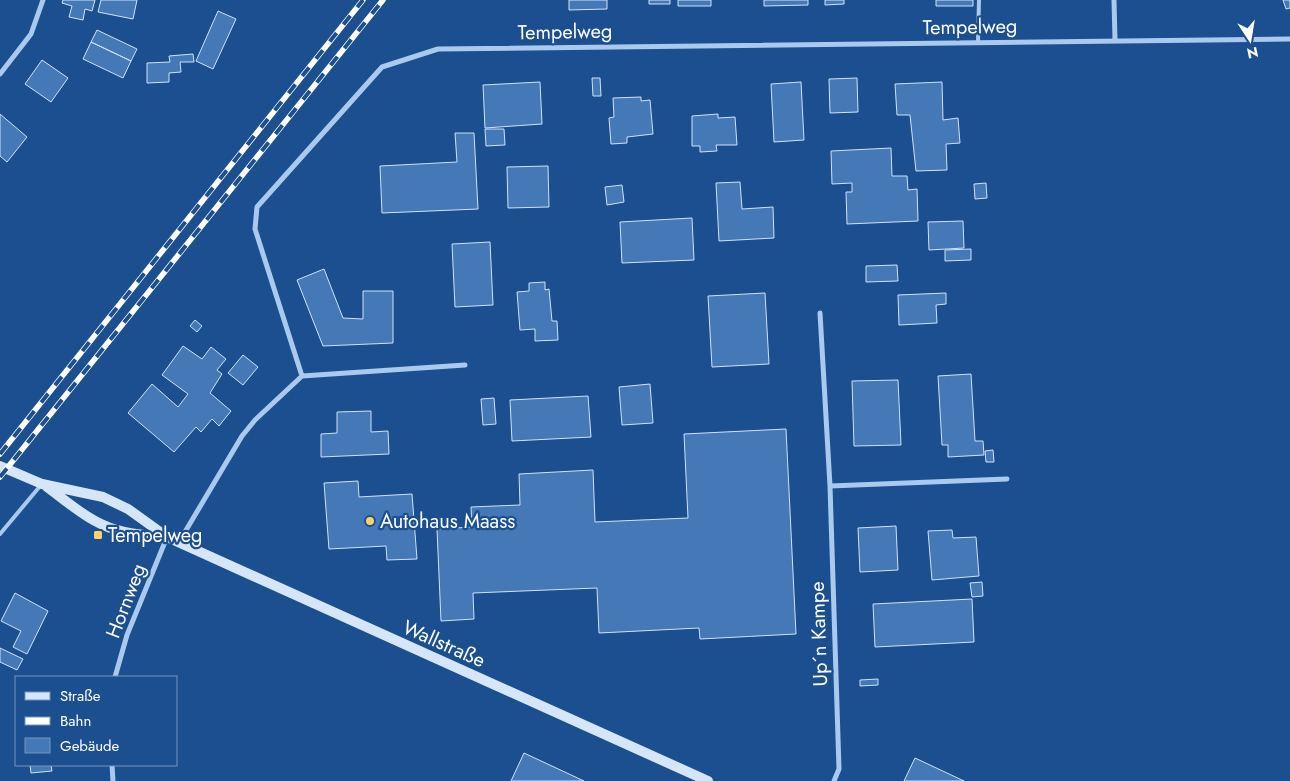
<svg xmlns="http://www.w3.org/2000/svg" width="1290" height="781" viewBox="0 0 1290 781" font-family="Jost,sans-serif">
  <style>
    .building { fill: #4478b7; stroke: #cfe3fa }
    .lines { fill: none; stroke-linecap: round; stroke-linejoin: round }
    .lane { stroke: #a9c9ee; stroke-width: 4 }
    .street { stroke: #a9c9ee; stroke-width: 5 }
    .secondary { stroke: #d6e6fa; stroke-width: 10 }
    .rail-casing { stroke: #fff; stroke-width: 5.5 }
    .rail { stroke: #1b4f8f; stroke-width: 4; stroke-dasharray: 11; stroke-linecap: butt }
    .poi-dot { fill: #ffd166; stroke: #1b4f8f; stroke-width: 2 }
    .labels { text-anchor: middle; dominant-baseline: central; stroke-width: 4.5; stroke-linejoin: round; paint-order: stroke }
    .street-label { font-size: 20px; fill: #fff; stroke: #1b4f8f }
    .poi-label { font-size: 20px; fill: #fff; stroke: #1b4f8f; text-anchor: start }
  </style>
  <rect width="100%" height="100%" fill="#1b4f8f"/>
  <path class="building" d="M63 0H95L92 11 85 9 83 20 69 17 72 6 62 3Z
    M101 0H137L133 19 98 12Z
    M569 0H607V9L569 10Z
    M649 0H670V4H649Z
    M678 0H711V6H678Z
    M764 0H808V5L764 6Z
    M825 0H844V4L825 5Z
    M936 0H973V6H936Z
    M1283 0H1290V8L1286 9Z
    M218 11 236 19 213 69 196 61Z
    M97 30 137 49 131 61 91 42Z
    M91 42 131 61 123 78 83 59Z
    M193 54 194 62H180L181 72 169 73V82L147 83V63L170 62 169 56Z
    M42 60 68 78 51 102 25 84Z
    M592 78H600L601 96H593Z
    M857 78 858 112 830 113 829 79Z
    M540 82 542 124 485 128 483 85Z
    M801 82 804 140 774 142 771 84Z
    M942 82 943 120 958 118 960 143 946 144 947 170 916 171 910 115H897L895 84Z
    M641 97V101L650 100 653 134 627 137V143L611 144 609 118 614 117 613 98Z
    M0 114 27 137 7 162 0 156Z
    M718 114V118L735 117 737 145H716L717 151 700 152V146H692V116Z
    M485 129H504L505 145 486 146Z
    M455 133H474L478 209 382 213 380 166 457 162Z
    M891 148 892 176H907L908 190 917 189 918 221 847 224 846 192H852V183L832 184 831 151Z
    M548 166 549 207 508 208 507 167Z
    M740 182 742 209 773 207 774 238 719 241 716 183Z
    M986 183 987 198 975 199 974 184Z
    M622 185 624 202 607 205 605 187Z
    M692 218 694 260 622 263 620 222Z
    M963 221 964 248 929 250 928 222Z
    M490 242 493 305 455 307 452 244Z
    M971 249V260L945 261V250Z
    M897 265 898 281 866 282V266Z
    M324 269 343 318 363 319V291H393V343L323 346 297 280Z
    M545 282V290L549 289 552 321H557L558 340 535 341V329L520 330 517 292 529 291V283Z
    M765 293 769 364 712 367 708 296Z
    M946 293V304L936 305 937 323 899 325 898 295Z
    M195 320 202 326 197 332 190 326Z
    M183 346 202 359 211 347 226 359 217 370 222 374 210 393 231 411 219 426 212 419 201 432 196 427 174 452 128 413 152 384 178 407 188 394 162 375Z
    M243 355 258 367 243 385 228 373Z
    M971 374 975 441H983L984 455 948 457V445H942L938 376Z
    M898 380 901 445 854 446 852 381Z
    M650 384 653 423 622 425 619 387Z
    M588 396 591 437 512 441 510 400Z
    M494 398 496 424 483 425 481 399Z
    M371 411V432L388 431 389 454 321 457V434L337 433V412Z
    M786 429 796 634 700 639 699 628 599 633 597 588 473 593 474 619 441 621 437 529 472 527 471 507 520 505 519 474 593 470 595 522 688 518 684 434Z
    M993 450 994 462H986L985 451Z
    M358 481 359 497 412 494 417 559 387 560 386 546 329 549 324 483Z
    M896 526 898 570 860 572 858 528Z
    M952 530 953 538 976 537 979 576 932 580 928 531Z
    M982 582 983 596 972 597 970 583Z
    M15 593 48 611 27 654 13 647 21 631 1 621Z
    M972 599 974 642 875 647 873 604Z
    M0 648 23 659 17 670 0 662Z
    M878 679V685L860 686V680Z
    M524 753 584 781H511Z
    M915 758 964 781H904Z
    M30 765H51L52 771 31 773Z"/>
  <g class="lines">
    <path class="lane" d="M978 42 979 0
      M0 534 41 485"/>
    <path class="street" d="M1114 0 1115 40
      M0 74 31 34 43 0
      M820 313 830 486 839 769 834 781
      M302 376 465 365
      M830 486 1007 479
      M179 542 242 436 255 420 302 376 255 229 257 207 382 67 438 49 1290 39
      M115 677 127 635 167 537
      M112 765 113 781"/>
    <path class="secondary" d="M0 466 42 484 103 497 128 509 167 537 708 781
      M47 487C69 503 91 523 117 530 132 535 149 535 164 537"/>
    <g class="rail-casing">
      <path id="rail" d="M0 454 363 0
        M0 477 383 0"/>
    </g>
    <use href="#rail" class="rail"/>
  </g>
  <g class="poi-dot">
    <circle cx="370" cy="521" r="5"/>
    <rect x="93" y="530" width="10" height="10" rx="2.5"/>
  </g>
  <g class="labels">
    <g class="street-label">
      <text transform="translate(970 27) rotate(-1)">Tempelweg</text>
      <text transform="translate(565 32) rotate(-1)">Tempelweg</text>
      <text transform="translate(126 601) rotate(-69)">Hornweg</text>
      <text transform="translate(819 634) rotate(-92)">Up´n Kampe</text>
      <text transform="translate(444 644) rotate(24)">Wallstraße</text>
    </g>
    <g class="poi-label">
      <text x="380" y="521">Autohaus Maass</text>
      <text x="108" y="535">Tempelweg</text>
    </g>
  </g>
  <rect x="15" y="676" width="162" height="90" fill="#1b4f8f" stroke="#7695bc"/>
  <rect x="25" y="692" width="25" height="8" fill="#d6e6fa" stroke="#7695bc"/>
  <text x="60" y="701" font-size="15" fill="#ffffff">Straße</text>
  <rect x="25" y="717" width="25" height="8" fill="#ffffff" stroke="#7695bc"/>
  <text x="60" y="726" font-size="15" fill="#ffffff">Bahn</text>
  <rect x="25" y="738" width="25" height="15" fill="#4478b7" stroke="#7695bc"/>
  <text x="60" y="751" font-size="15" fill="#ffffff">Gebäude</text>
  <g transform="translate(1250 40) rotate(168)" stroke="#1b4f8f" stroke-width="4" paint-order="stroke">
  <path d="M0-4L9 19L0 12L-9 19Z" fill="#ffffff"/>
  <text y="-8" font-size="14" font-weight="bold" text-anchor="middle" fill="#ffffff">N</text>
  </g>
</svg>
